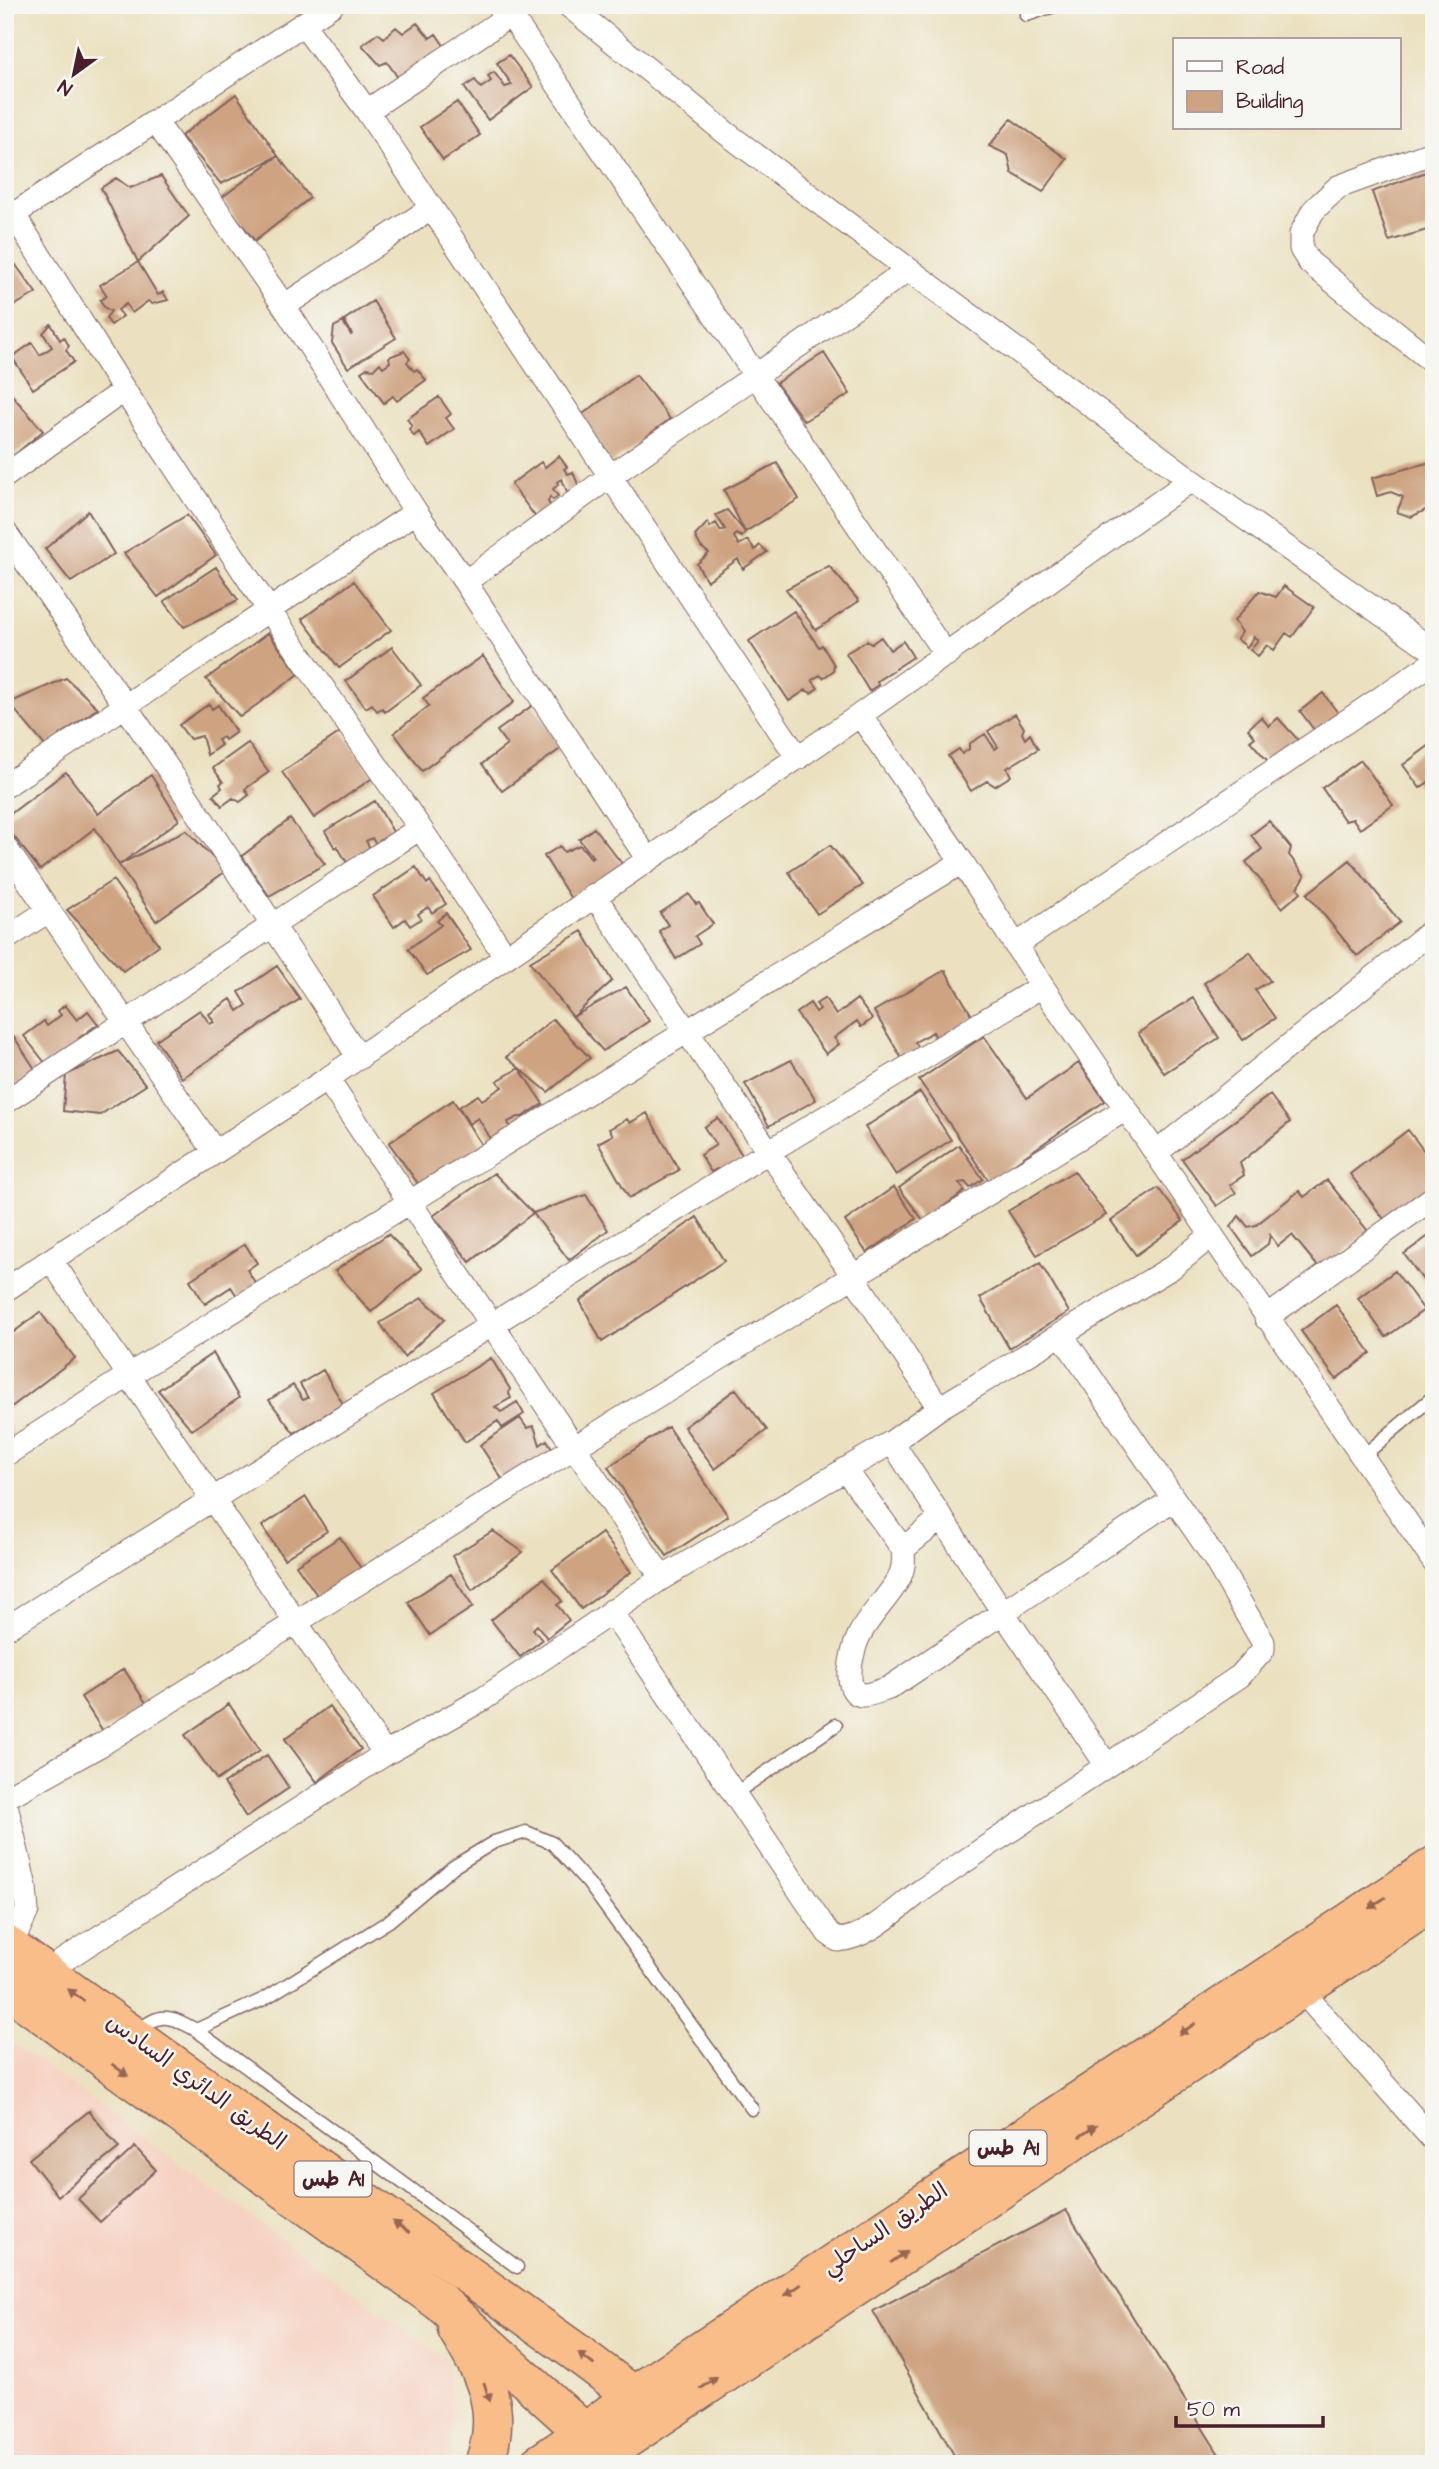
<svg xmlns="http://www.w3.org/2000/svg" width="1439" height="2469" viewBox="0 0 1439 2469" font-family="'Architects Daughter','Playpen Sans Arabic',sans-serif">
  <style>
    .built { fill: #f6d2c3 }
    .building { fill: #cea381 }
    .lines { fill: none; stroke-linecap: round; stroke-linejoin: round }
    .service-casing { stroke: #82635f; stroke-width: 15 }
    .minor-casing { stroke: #82635f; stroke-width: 25 }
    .trunk-casing { stroke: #82635f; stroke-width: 41 }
    .service { stroke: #fff; stroke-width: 12 }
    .minor { stroke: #fff; stroke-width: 23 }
    .trunk { stroke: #f8bd89; stroke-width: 38 }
    .oneway { fill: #986655 }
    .labels { text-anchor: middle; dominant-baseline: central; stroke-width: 5; stroke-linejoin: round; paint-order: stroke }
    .shield { fill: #f6f6f2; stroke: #7e6067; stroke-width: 2 }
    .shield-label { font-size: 21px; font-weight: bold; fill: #4a1f2b }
    .street-label { font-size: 23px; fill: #4a1f2b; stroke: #f6f6f2 }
  </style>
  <rect width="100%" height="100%" fill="#f6f6f2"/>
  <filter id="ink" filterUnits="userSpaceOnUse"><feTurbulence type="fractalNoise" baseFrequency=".0143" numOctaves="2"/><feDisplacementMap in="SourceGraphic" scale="14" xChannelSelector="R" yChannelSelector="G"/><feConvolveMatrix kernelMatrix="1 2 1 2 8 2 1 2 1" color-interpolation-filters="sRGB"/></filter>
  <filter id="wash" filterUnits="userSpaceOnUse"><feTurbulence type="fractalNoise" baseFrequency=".00686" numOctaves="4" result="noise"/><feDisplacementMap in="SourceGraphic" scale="28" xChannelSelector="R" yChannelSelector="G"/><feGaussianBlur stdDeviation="1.57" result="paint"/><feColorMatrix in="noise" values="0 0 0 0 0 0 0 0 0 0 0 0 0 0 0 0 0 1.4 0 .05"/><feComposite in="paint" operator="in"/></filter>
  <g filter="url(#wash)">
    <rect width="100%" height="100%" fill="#ebe1c0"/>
    <path class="built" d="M5 2037 447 2360 453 2416 447 2464H5Z"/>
    <g id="blocks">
      <path class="building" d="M417 23 430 38 436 34 445 47 399 79 387 62 380 65 362 45 378 33 384 38 396 27 403 33Z
        M509 55 533 87 488 120 464 87 475 80 481 88 491 81 488 76 494 72 505 87 512 85 497 63Z
        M236 94 278 156 221 184 181 136Z
        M457 102 480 135 443 160 420 127Z
        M1011 119 1067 159 1043 192 1012 173 1008 155 989 146Z
        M278 156 310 198 255 241 221 198Z
        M1434 169V228L1389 241 1372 192Z
        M161 176 189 216 138 262 101 188 116 178 130 188Z
        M5 250 36 293 5 311Z
        M138 262 158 295 163 292 168 300 152 304 148 301 132 313 126 304 118 310 123 316 111 325 106 318 111 311 105 308 100 300 107 296 100 285Z
        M373 301 396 338 348 368 332 343 334 327 343 322 351 335 352 334 344 320Z
        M51 324 60 340 64 337 69 346 66 350 74 362 33 389 12 357 32 343 40 355 52 347 43 333Z
        M404 351 410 359 407 362 414 371 417 369 426 380 397 401 393 396 384 403 361 372 367 368 374 369 380 363 383 367 390 362 389 357Z
        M824 353 850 394 804 421 776 383Z
        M636 375 670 419 611 463 580 416Z
        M12 395 43 431 5 463V400Z
        M439 397 451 414 446 418 454 429 429 447 419 432 414 436 409 429 412 426 407 419Z
        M559 456 567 467 564 469 568 474 573 472 579 487 567 492 562 479 557 482 558 485 553 489 558 496 553 500 550 497 548 502 552 508 537 519 511 484 541 462 545 467Z
        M1434 461V506L1411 517 1397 512 1403 497 1391 492 1377 496 1372 478Z
        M777 463 799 499 745 532 742 537 736 534 734 537 739 545 748 540 755 550 760 545 767 552 743 569 738 559 707 581 697 564 709 553 701 547 695 536 708 522 710 527 716 523 721 531 725 529 716 515 727 510 745 532 724 490Z
        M88 511 114 554 71 582 45 549Z
        M187 515 216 555 158 597 124 553Z
        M829 566 859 601 816 630 786 589Z
        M216 567 238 600 184 627 164 601Z
        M354 581 391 630 339 668 302 619Z
        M1284 586 1314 607 1292 637 1286 633 1274 650 1267 645 1258 656 1250 650 1258 640 1254 637 1247 647 1237 639 1242 632 1234 621 1259 591 1276 597Z
        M794 611 819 647 822 645 834 665 833 671 823 678 820 675 812 680 818 688 811 693 806 690 789 701 749 641Z
        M268 633 299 674 240 717 206 679Z
        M881 637 890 650 903 641 913 657 877 681 878 685 869 691 846 653 867 641 871 644Z
        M392 647 421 685 385 712 382 708 377 711 372 704 366 708 346 681Z
        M483 656 514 702 422 771 394 733 429 706 423 698Z
        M66 678 98 708 45 746 9 703Z
        M1323 693 1341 717 1318 735 1300 711Z
        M209 704 212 709 218 705 236 732 225 740 223 737 218 740 221 745 207 755 202 736 190 739 179 725Z
        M533 705 563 747 502 791 482 764 507 745 497 731Z
        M1015 714 1024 728 1022 733 1025 739 1030 734 1038 749 1007 768 1011 776 995 786 987 781 971 791 948 756 959 749 962 754 969 749V744L985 734 995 749 998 747 988 731Z
        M1261 717 1269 726 1278 718 1300 742 1272 766 1250 741 1255 737 1248 729Z
        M342 731 374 777 314 818 282 772Z
        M1434 742V783L1431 780 1420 788 1403 765Z
        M248 743 269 772 245 789 249 795 240 802 233 798 222 806 213 795 222 788 220 784 223 782 213 768Z
        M1361 760 1393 805 1360 829 1353 819 1345 821 1322 788Z
        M66 772 98 814 151 775 179 820 119 865 95 828 40 870 5 825V818Z
        M375 801 396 837 378 848 372 838 366 841 373 854 352 871 337 846 335 848 325 831Z
        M290 819 325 864 269 896 242 856Z
        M1269 821 1291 848 1289 855 1305 876 1298 888 1301 892 1282 908 1246 862 1262 849 1251 835Z
        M594 828 623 865 573 902 544 856 560 846 564 852 580 845 591 858 593 857 579 839Z
        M186 830 226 871 156 921 119 865Z
        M830 845 863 885 817 914 789 872Z
        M1350 860 1400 922 1357 956 1307 894Z
        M416 867 427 884 430 881 446 904 432 913 428 907 418 914 421 919 410 926 405 919 394 927 373 896Z
        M113 880 159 945 123 971 67 910Z
        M689 894 696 904 699 903 713 924 695 936 700 944 676 959 659 931 668 925 660 913Z
        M446 913 471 950 427 975 408 949 441 925 437 921Z
        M582 931 612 981 573 1017 626 987 649 1021 603 1051 573 1017 530 962Z
        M1250 952 1270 981 1255 990 1275 1018 1243 1040 1204 983Z
        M277 966 300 999 182 1078 156 1040 200 1010 210 1024 214 1022 209 1014 231 999 238 1011 247 1005 239 992Z
        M945 970 975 1021 938 1042 933 1032 915 1042 920 1049 902 1059 874 1011Z
        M825 998 836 1015 857 999 872 1019 861 1027 857 1021 834 1038 839 1044 826 1054 796 1013 810 1003 816 1012 820 1009 816 1004Z
        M1193 998 1219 1038 1164 1073 1138 1033Z
        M65 1005 77 1020 88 1011 98 1024 79 1038 84 1043 46 1064 24 1036 44 1021 47 1026 61 1015 58 1011Z
        M553 1019 590 1058 548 1092 506 1057Z
        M984 1036 1027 1098 1079 1063 1105 1101 989 1181 919 1080Z
        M14 1037 37 1072 5 1093V1044Z
        M118 1051 146 1085 100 1115 63 1111 66 1075Z
        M791 1060 816 1100 769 1126 745 1084Z
        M519 1068 543 1104 522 1117H518L508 1122 510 1127 491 1139 478 1118 469 1124 459 1107 478 1095 482 1100 502 1087 497 1081Z
        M920 1092 951 1140 896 1175 865 1127Z
        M1270 1095 1290 1122 1240 1163 1244 1175 1230 1185 1236 1193 1217 1206 1182 1159Z
        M453 1100 484 1149 422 1189 389 1143Z
        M647 1113 679 1170 629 1198 598 1143 613 1135 609 1129 627 1119 630 1123Z
        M718 1118 744 1158 720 1173 717 1169 711 1172 700 1155 716 1145 704 1127Z
        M1408 1130 1434 1164V1187L1387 1223 1350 1174Z
        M959 1145 983 1179 970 1188 965 1182 959 1183 965 1191 924 1221 899 1188Z
        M1074 1171 1106 1215 1037 1255 1008 1211Z
        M494 1173 533 1213 470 1262 433 1216Z
        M1327 1180 1368 1231 1320 1269 1292 1235 1278 1246 1270 1235 1268 1244 1252 1256 1231 1227 1239 1216 1248 1227 1256 1225 1299 1191 1304 1197Z
        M894 1187 916 1219 867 1253 845 1221Z
        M1158 1188 1183 1221 1136 1255 1111 1221Z
        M586 1195 608 1230 569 1260 533 1213Z
        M697 1217 724 1261 602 1342 580 1301Z
        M1434 1232V1295L1404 1254Z
        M388 1234 422 1269 371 1312 335 1271Z
        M245 1244 257 1263 247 1270 258 1287 239 1299 231 1287 205 1304 190 1280Z
        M1040 1263 1069 1312 1009 1348 980 1298Z
        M1395 1271 1424 1310 1386 1337 1358 1298Z
        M422 1298 445 1319 404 1357 380 1323Z
        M1336 1305 1371 1353 1336 1379 1301 1331Z
        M40 1312 75 1358 5 1412V1339Z
        M213 1353 239 1398 192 1430 158 1390Z
        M491 1358 510 1389 509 1394 511 1398 495 1407 501 1412 517 1402 524 1414 502 1428 498 1421 465 1442 434 1393Z
        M323 1370 343 1404 294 1433 269 1400 293 1385 303 1400 308 1398 300 1384Z
        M736 1389 767 1430 715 1469 684 1427Z
        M5 1413 15 1444 5 1447Z
        M520 1418 527 1428 534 1426 540 1445 547 1440 553 1450 504 1482 480 1445Z
        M668 1427 728 1516 667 1556 608 1467Z
        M306 1497 327 1531 284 1559 262 1526Z
        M493 1531 523 1552 472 1590 452 1556Z
        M602 1533 631 1572 581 1609 552 1570Z
        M340 1537 362 1570 319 1598 296 1565Z
        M451 1574 473 1607 430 1635 408 1602Z
        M544 1578 562 1601 557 1605 569 1620 547 1638 537 1625 533 1629 542 1640 520 1657 491 1620Z
        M124 1669 146 1703 103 1731 81 1697Z
        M229 1704 260 1750 217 1780 185 1735Z
        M329 1706 361 1749 317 1782 285 1739Z
        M267 1755 289 1788 246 1817 224 1783Z
        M89 2111 119 2148 58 2196 29 2159Z
        M135 2147 156 2170 100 2222 78 2199Z
        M1066 2210 1225 2464H959L873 2311Z"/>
    </g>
  </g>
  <g filter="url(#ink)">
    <use href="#blocks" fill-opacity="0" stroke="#82635f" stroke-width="2"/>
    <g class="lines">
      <g class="service-casing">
        <path id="service" d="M1026 15 1057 5
          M1363 1456 1434 1396
          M734 1794 836 1725
          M196 2030 517 2267
          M135 2034C159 2011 169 2015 196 2030L264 1999 389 1921 453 1867 494 1842 526 1832 552 1843 589 1884 752 2109"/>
      </g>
      <g class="minor-casing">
        <path id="minor" d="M568 5 726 133 1191 480 860 715
          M511 16 946 655
          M303 24 367 111 798 758
          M367 111 525 5
          M156 122 284 306 416 512 465 582 647 858
          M1434 152 1338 187 1320 204 1313 211 1301 234V249L1309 262 1434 363
          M5 220 332 5
          M284 306 430 209
          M5 476 124 390
          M1191 480 1434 651
          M416 512 269 610 420 828 506 957
          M5 532C126 705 245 880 359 1058
          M465 582 609 477 908 270
          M5 786 269 610 124 390 14 215
          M5 847 215 1152
          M594 895 854 1277 939 1408
          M5 939 48 911
          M1016 945 1434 662
          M5 1102 420 828
          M1156 1153 1434 929
          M51 1260 385 1754
          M5 1290 327 1079
          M1266 1318 1434 1197
          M892 1442 1004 1614 1106 1764
          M5 1455 129 1375 962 862
          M845 1469 903 1549C904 1561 904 1569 898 1580 887 1600 867 1617 858 1638 852 1651 841 1694 863 1695 871 1695 882 1690 889 1688L1174 1499
          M903 1549 941 1518
          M662 1578 327 1079 860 715 962 862 1042 986
          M611 1611 828 1933 838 1940C869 1938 897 1908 922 1890L1240 1676 1263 1650V1642L1213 1556 1061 1334
          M5 1629 768 1152 1042 986 1126 1109
          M5 1798 102 1744 575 1447 1126 1109 1434 1562
          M5 1800 25 1887 27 1911 10 1947
          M45 1972 385 1754 483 1699 662 1578 892 1442 939 1408 1171 1268 1212 1235
          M1300 1989 1434 2141"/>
      </g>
      <g class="trunk-casing">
        <path id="trunk" d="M5 1944 573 2350 653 2410
          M5 1987 440 2302 585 2433 609 2434
          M457 2329C485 2375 504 2410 484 2464
          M539 2464 585 2433 634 2395 1434 1866
          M589 2464 1434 1900"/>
      </g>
      <use href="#service" class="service"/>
      <use href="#minor" class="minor"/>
      <use href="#trunk" class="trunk"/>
    </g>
    <defs><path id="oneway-solid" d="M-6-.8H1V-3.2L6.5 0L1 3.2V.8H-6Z" transform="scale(1.75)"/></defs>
    <g class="oneway">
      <use href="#oneway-solid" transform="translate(1377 1903) rotate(146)"/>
      <use href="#oneway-solid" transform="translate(76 1995) rotate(-144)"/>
      <use href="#oneway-solid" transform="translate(1187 2029) rotate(146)"/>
      <use href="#oneway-solid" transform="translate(120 2070) rotate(36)"/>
      <use href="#oneway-solid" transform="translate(1088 2131) rotate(-34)"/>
      <use href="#oneway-solid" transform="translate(401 2227) rotate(-145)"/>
      <use href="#oneway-solid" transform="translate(899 2257) rotate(-34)"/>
      <use href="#oneway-solid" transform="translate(793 2290) rotate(146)"/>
      <use href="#oneway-solid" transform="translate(586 2359) rotate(-143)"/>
      <use href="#oneway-solid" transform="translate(709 2383) rotate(-34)"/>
      <use href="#oneway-solid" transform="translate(487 2392) rotate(72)"/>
    </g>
  </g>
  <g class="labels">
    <g class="shield">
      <rect x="969.5" y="2130.5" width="77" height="35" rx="5"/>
      <rect x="294.5" y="2161.5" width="77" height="35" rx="5"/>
    </g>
    <g class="shield-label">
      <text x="1008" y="2148">طس A1</text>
      <text x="333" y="2179">طس A1</text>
    </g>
    <g class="street-label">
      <text transform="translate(196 2082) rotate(36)">الطريق الدائري السادس</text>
      <text transform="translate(885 2229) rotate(-34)">الطريق الساحلي</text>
    </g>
  </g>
  <rect width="1439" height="2469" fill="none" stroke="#f6f6f2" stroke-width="28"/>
  <rect x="1173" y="38" width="228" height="91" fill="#f6f6f2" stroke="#b1a0a2" stroke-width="2"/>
  <rect x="1187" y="61" width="35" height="10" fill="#ffffff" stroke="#b1a0a2" stroke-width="2"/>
  <text x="1236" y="74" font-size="21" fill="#4a1f2b">Road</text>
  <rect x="1187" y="91" width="35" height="21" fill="#cea381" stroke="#b1a0a2" stroke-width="2"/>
  <text x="1236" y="108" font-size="21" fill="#4a1f2b">Building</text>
  <g transform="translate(74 74) rotate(213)" stroke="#f6f6f2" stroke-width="5" paint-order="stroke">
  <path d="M0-5L12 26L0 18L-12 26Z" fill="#4a1f2b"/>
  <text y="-10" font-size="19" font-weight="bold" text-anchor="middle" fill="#4a1f2b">N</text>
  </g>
  <path d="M1176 2416v10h147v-10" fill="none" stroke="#4a1f2b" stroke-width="3.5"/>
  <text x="1187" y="2416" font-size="21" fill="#4a1f2b" stroke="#f6f6f2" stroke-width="5" paint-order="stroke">50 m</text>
</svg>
